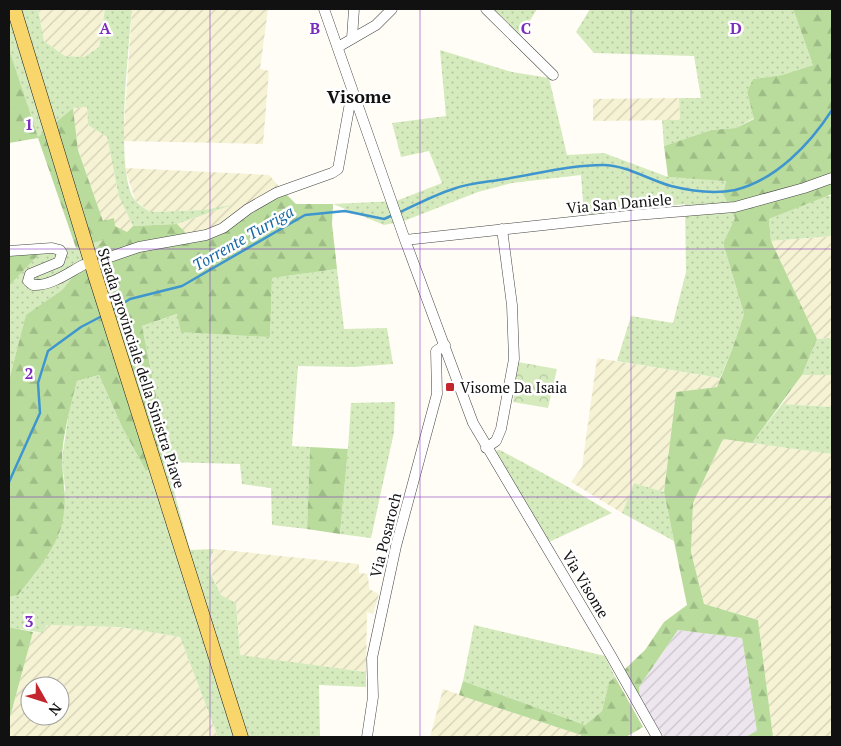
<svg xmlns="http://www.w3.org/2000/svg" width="841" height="746" viewBox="0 0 841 746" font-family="'PT Serif',serif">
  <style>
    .industrial { fill: url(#industrial-furrows) }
    .farmland { fill: url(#farmland-furrows); fill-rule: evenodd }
    .grass { fill: url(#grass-dots) }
    .forest { fill: url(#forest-firs) }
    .park { fill: url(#park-crowns) }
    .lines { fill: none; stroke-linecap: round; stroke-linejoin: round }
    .stream { stroke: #3f96cf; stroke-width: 2.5 }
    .minor-casing { stroke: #444; stroke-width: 11 }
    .major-casing { stroke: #222; stroke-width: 15 }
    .minor { stroke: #fff; stroke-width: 10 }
    .major { stroke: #f9d66b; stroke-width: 14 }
    .grid { fill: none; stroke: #7b2cbf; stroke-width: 1; stroke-opacity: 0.55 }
    .poi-dot { fill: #c4262e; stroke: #fff; stroke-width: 2 }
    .labels { text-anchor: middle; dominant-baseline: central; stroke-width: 5; stroke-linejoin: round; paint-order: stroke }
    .street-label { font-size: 15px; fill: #111; stroke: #fff }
    .poi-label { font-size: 15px; fill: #111; stroke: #fff; text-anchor: start }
    .water-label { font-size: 16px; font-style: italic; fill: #1768a6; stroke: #fff }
    .quarter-label { font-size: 18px; font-weight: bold; fill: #111; stroke: #fff }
    .grid-label { font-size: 16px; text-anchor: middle; font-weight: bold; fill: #7b2cbf; stroke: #fff; stroke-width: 5; stroke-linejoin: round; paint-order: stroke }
  </style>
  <defs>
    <pattern id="industrial-furrows" width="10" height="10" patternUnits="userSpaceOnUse" patternTransform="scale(1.25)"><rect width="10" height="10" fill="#eee6ef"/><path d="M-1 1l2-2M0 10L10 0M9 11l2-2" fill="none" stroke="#cbc4cc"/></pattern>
    <pattern id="farmland-furrows" width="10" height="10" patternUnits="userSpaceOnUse" patternTransform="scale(1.25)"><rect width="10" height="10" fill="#f6f3d4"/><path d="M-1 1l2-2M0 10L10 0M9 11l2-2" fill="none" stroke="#d2cfb5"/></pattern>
    <pattern id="grass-dots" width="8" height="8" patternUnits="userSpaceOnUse" patternTransform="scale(1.25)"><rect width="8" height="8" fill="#d5ebbd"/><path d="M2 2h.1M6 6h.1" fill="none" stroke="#b6c8a1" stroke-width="1.8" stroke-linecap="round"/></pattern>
    <pattern id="forest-firs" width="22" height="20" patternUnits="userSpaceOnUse" patternTransform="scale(1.25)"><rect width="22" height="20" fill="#b9dc9c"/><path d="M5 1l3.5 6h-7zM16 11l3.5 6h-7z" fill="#9ebc85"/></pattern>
    <pattern id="park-crowns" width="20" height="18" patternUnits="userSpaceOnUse" patternTransform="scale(1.25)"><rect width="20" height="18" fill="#d5ebbd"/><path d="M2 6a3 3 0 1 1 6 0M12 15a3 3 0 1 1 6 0" fill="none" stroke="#b6c8a1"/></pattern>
  </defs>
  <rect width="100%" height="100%" fill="#fffdf5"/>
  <path class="industrial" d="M678 630 742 638 757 731 745 737H664L640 698 639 687Z"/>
  <path class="farmland" d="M38 9H105L99 47 84 57 65 56 44 41Z
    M132 9H268L260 69 269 71 263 144 123 141Z
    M679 98 680 120 593 121V99Z
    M87 107 88 125 107 137 119 197 133 226 127 233 103 221 78 150 73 108Z
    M125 168 269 175 283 191 223 228 190 238 177 224 229 206 203 210 150 212 135 200Z
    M832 236V338L817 339 771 241Z
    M597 358 720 378 717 387 676 392 664 492 634 483 622 513 571 482 582 467Z
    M802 375H832V407L782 404Z
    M723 439 832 454V737H773L758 620 704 604 691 552 693 503Z
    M214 549 359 564V573L368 574 369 589 379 594 373 614 367 612 366 672 240 656 236 603 221 595 209 568Z
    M47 625 120 627 180 637 218 737H9V721L33 632 43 633ZM30 686H60V716H30Z
    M443 689 582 735 580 737H430Z"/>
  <path class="grass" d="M9 9H38L44 41 65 56 84 57 99 47 105 9H132C129 46 114 174 135 200 139 205 146 209 150 212L203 210 232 205 177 224 133 226 119 197 107 137 88 125 87 107 73 108 38 138 9 49Z
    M493 9H537L521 35Z
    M590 9H793L813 65 782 75 753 79 747 92 754 118 736 128 711 130 664 146 662 120H680L679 98H701L694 56 594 53 576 32Z
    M440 50 512 72 549 78 567 155 604 153 668 177 726 180 723 194 735 218 723 243 744 314 733 347 720 378 617 361 631 316 673 323 686 272 685 204 584 215 581 175 512 183 478 192 404 221 384 225 333 204 396 201 442 183 429 151 401 157 392 123 446 116Z
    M825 196H832V236L771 241 769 219Z
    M104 239 62 290 26 316 9 380V286L46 247 76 248Z
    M337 269 344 329 387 328 393 364 353 367 298 366 292 446 310 447 307 529 272 525 271 488 242 484 240 464 166 462 190 550 214 549 209 563 211 574 221 595 236 603 240 655 366 672V687L319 685 320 737H218L180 637 120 627 47 625 43 633 9 627V597L18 595 35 574 52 547 65 489 62 459 69 410 77 381 99 375 122 427 146 471 166 461 161 440 156 395 142 326 178 314 270 337 272 278Z
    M832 338V375H802L817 339Z
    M395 402 394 432 371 538 340 534 348 449 351 403Z
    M782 404 832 407V454L752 443Z
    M497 450H500L563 484 612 513 549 542 496 454Z
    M634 483 664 492 674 541 622 513Z
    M474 625 605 656 615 677 609 682 602 711 585 725 463 681Z"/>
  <path class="forest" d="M793 9H832V194L769 219 771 241 817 339 802 375 752 443 723 439 693 503 691 552 704 604 758 620 773 737H745L757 731 742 638 678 630 639 687 640 698 624 670 645 650 664 622 687 605 664 492 676 392 717 387 733 347 744 314 723 243 735 218 723 194 726 181 668 177 664 146 711 130 736 128 754 119 747 92 753 79 782 75 813 65Z
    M9 49 38 137 73 108 78 150 103 221 114 218 115 226 127 232 133 226 177 224 190 237 206 235 283 191 296 204H333L332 224 337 269 272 278 270 337 181 332 177 314 142 326 156 395 161 440 166 461 146 471 122 427 99 375 77 381C71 404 62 437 62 460 63 481 67 503 62 524 56 548 33 577 18 595L9 597V380L26 315 62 290 103 240 76 248 38 138 9 143Z
    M20 245 46 247 9 286V246Z
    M310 447 348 449 340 534 307 529Z
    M9 627 33 632 9 721Z
    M615 677 643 727 626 737H580L581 735 459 695 463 681 585 725 602 711 609 682Z"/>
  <path class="park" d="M518 362 557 369 548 408 513 402Z"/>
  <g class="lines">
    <path class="stream" d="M398 213C416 205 434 195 453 189 469 183 488 182 505 179 537 174 570 165 603 165 626 165 649 180 671 186 691 191 715 194 735 190 776 180 810 144 832 110
      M111 311 130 299 182 286 305 215 345 211 384 219 393 215
      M9 482 40 413 38 383 48 351 81 327 102 316"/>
    <g class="minor-casing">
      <path id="minor" d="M324 9 405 240 473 423 610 654 657 737
        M486 9 553 75
        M352 38 354 9
        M338 47 376 25 392 9
        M405 240 636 215 735 207 804 188 832 178
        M9 251 52 248 60 250 62 253 59 262 30 274 28 281 33 285C51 286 68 273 83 265
        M104 259 139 247 206 235 223 228 248 209 276 193 332 173 338 169 352 92
        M486 448 496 441 501 429 514 359 512 305 502 229
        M367 737 373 697 372 658 396 546 437 394 436 351 445 345"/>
    </g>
    <g class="major-casing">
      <path id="major" d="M14 9 95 275 241 737"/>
    </g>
    <use href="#minor" class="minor"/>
    <use href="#major" class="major"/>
  </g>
  <path class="grid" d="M210 9V737M420 9V737M631 9V737M9 249H832M9 497H832"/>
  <rect class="poi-dot" x="445" y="382" width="10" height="10" rx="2.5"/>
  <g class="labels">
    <g class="street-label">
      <text transform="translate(619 203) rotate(-5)">Via San Daniele</text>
      <text transform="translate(142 368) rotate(72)">Strada provinciale della Sinistra Piave</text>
      <text transform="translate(385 535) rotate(-76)">Via Posaroch</text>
      <text transform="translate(586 584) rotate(59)">Via Visome</text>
    </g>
    <g class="poi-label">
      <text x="460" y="387">Visome Da Isaia</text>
    </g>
    <g class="water-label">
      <text transform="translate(243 238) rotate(-30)">Torrente Turriga</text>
    </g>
    <g class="quarter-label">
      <text x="359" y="96">Visome</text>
    </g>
  </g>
  <g class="grid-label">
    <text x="105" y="34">A</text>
    <text x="315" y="34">B</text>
    <text x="526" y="34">C</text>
    <text x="736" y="34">D</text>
    <text x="29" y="130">1</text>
    <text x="29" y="379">2</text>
    <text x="29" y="627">3</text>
  </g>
  <rect width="841" height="746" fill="none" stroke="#111111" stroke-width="20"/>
  <g transform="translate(45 701) rotate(129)"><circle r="24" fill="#ffffff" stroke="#a0a0a0"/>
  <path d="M0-4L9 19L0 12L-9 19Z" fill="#c4262e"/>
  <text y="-8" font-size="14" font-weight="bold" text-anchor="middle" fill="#111111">N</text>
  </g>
</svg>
